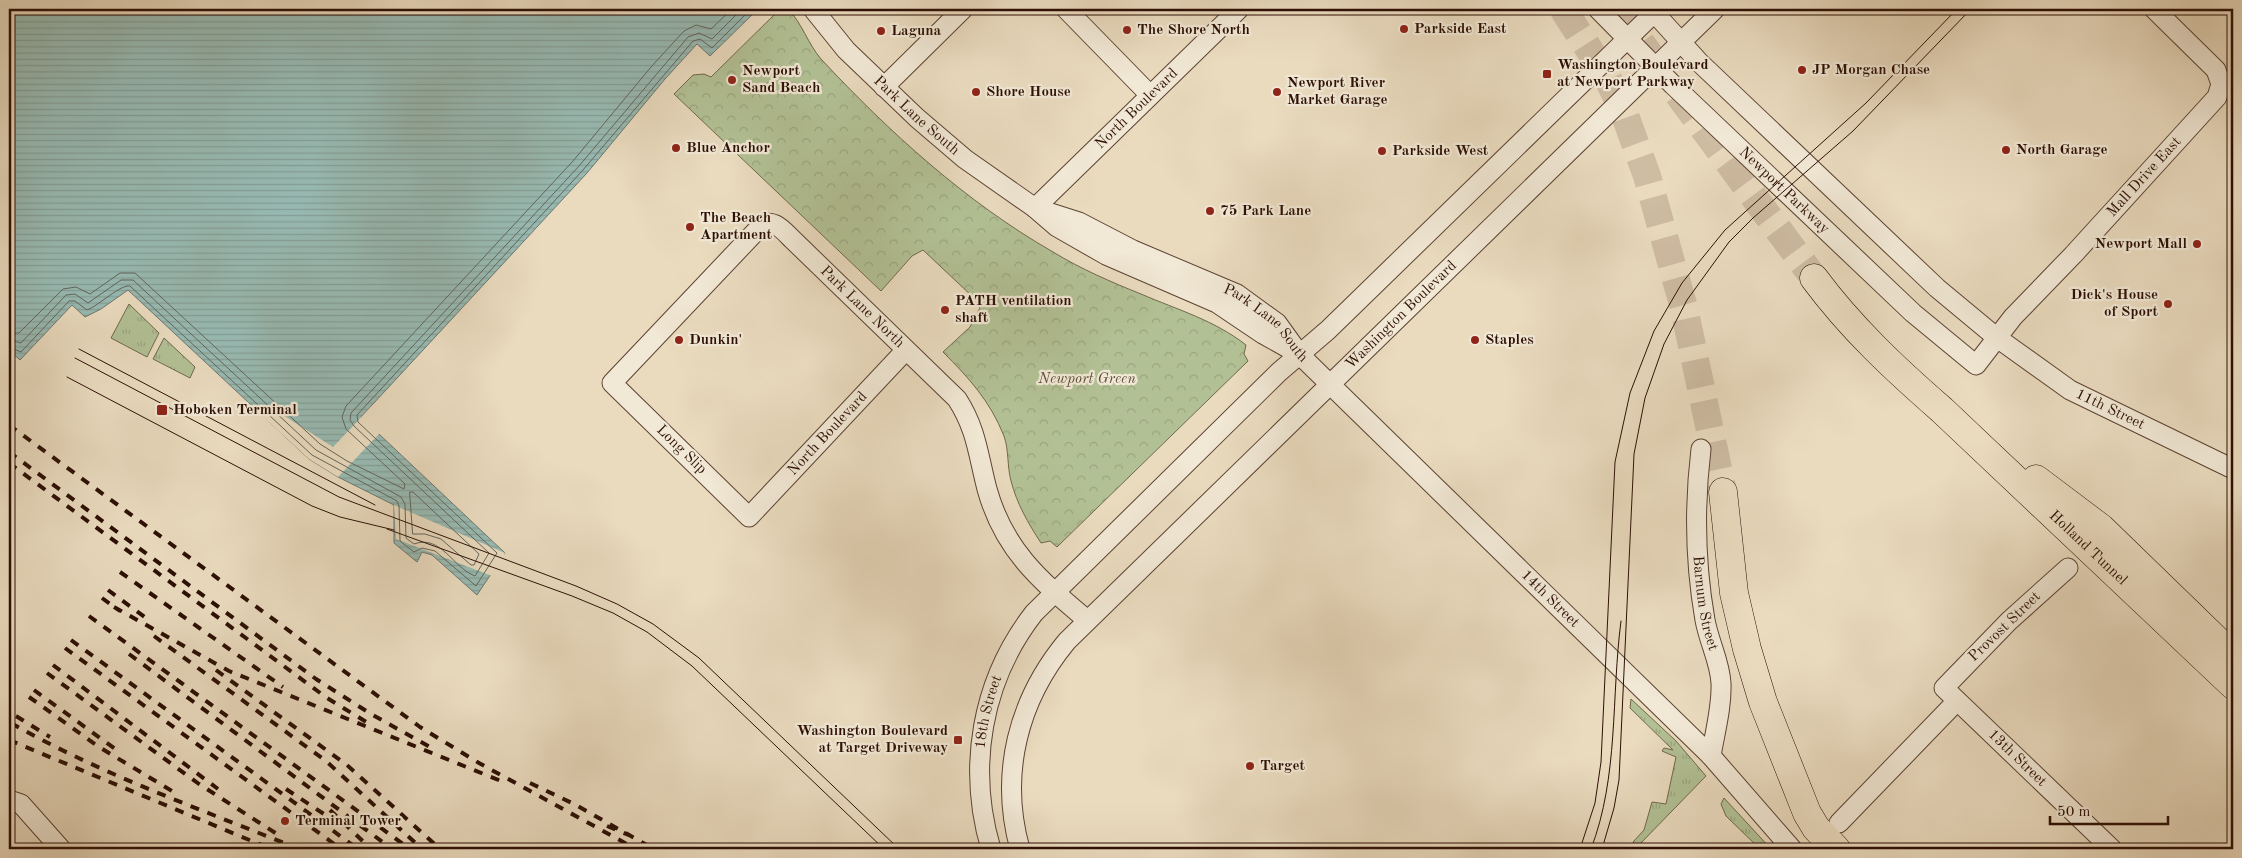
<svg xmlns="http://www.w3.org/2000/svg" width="2242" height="858" viewBox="0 0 2242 858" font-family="'Old Standard TT',serif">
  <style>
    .grass { fill: url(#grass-tufts); stroke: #6f684c }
    .park { fill: url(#park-crowns); stroke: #6f684c }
    .water { fill: url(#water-rules); stroke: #6d766e }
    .pier { fill: #eadbbf }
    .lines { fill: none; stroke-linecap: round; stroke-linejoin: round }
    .shore { stroke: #62655c; stroke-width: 1 }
    .highway-tunnel { stroke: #cebca3; stroke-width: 28; stroke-dasharray: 28 14; stroke-linecap: butt }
    .minor-casing { stroke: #5c4233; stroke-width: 21 }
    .highway-casing { stroke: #2c0f04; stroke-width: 29 }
    .minor { stroke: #f1e8d5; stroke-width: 19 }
    .highway { stroke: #eadbbf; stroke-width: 28 }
    .tram { stroke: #2c0f04; stroke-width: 1 }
    .rail { stroke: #2c0f04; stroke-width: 4; stroke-dasharray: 9 9; stroke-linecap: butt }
    .poi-dot { fill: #8f2418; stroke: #f1e8d5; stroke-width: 2 }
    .labels { text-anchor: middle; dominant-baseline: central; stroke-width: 4.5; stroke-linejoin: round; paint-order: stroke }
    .poi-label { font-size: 15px; font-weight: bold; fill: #2c0f04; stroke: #f1e8d5; text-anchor: start }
    .street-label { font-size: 15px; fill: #2c0f04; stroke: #f1e8d5 }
    .park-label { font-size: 15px; font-style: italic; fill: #5b4d37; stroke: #f1e8d5 }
  </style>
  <defs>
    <pattern id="grass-tufts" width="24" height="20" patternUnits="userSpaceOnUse" patternTransform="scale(1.25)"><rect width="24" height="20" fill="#b2c195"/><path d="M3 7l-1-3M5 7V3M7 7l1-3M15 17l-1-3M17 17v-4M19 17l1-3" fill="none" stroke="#99a57f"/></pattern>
    <pattern id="park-crowns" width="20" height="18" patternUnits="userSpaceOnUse" patternTransform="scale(1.25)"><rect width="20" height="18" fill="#b2c195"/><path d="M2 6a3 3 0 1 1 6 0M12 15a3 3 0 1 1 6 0" fill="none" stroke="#99a57f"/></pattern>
    <pattern id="water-rules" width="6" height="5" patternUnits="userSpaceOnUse" patternTransform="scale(1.25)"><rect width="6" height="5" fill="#98bbb4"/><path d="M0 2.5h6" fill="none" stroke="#83a099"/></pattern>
  </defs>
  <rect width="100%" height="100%" fill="#eadbbf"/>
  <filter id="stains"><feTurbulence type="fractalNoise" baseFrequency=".004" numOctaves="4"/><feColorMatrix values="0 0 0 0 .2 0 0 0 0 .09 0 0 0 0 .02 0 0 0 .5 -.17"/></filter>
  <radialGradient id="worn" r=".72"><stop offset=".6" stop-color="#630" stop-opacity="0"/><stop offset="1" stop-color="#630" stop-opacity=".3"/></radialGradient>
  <path class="grass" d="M129 304 159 333 147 357 111 338Z
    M164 338 195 367 190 378 153 359Z
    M1631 699 1676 741 1706 776 1638 846 1633 842 1644 830 1652 802 1666 804 1676 757 1662 751 1664 748 1673 750 1630 708Z
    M1724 798 1771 849H1760L1726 816 1721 804Z"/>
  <path class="park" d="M780 9H788C802 23 808 44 821 59 889 132 966 202 1053 252 1081 269 1111 282 1141 294 1178 310 1214 320 1246 345L1244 354 1248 361 1057 547 1050 541 1041 543C1028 523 1017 504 1011 481 1007 466 1009 450 1004 436 990 401 969 378 943 352L970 327 980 308 974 298 923 250 912 256 881 291 674 94 693 75 704 74 711 77Z"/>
  <path class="water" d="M9 9H758L710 56 697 44 665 79 587 173 361 417 505 553 477 595 432 555 422 552 417 562 394 543V505L338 477 309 459 128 290 101 309 85 317 72 305 20 360 9 350Z"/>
  <path class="pier" d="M406 370 408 371 364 417 381 432 338 477 309 459 261 415 269 406 333 447Z
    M394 505 505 553 502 561 492 576 396 539Z"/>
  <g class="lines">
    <path class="shore" d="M9 333H19L63 289 76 287 90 294 120 273H135L320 444 347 461 404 489 405 484 346 429 342 417 346 406 573 161 651 67 684 31 696 25 711 29 732 9
      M9 340 21 343 66 295 75 294 88 303 121 280H133L316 450 401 497 405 504 406 538 414 544C441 534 453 568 475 576L489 553 354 426 350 420 351 413 579 166 688 37 699 33 712 39 742 9
      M9 347 21 352 69 301H75L87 310C98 306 121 284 130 286L312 455 397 501 399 506 400 541 414 552 422 548 435 551 476 586 497 553 358 422 357 415 583 170 693 41 700 39 712 48 751 9
      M410 492H413L479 554 474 565H471L441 539 425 534H413Z"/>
    <path class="highway-tunnel" d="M1563 9 1607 77 1623 110 1647 176 1684 308 1723 492
      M1616 9 1650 55
      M1678 94 1814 278"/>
    <g class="minor-casing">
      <g id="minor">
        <path id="s1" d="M813 9 846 50 917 118 965 159 1035 208 1057 227 1106 255 1217 303 1263 334 1295 352"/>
        <path d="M1066 9 1150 95"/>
        <path id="s2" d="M1598 9 1673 85 1913 313 1976 365 2013 317 2073 255 2217 97 2221 84 2216 70 2154 9"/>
        <path id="s3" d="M1651 9 1699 62 1937 288 1996 337 2070 390 2233 469"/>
        <path d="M884 87 963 9"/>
        <path id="s4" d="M1035 208 1079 222 1133 250 1237 294 1277 323 1300 355 1711 756 1792 849"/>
        <path id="s5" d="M1035 208 1239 9"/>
        <path id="s6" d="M906 350 749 517 612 383 759 228C772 216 783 230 792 239L957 399C977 430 978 455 987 489 1004 551 1041 581 1087 620"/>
        <path id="s7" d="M1701 449C1694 507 1695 563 1705 620 1709 642 1720 662 1721 683 1722 707 1715 732 1711 756"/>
        <path id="s8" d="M2068 568 2009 621 1944 688 2112 849"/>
        <path d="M9 800 21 804 61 849"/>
        <path d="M1839 823 1957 701"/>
        <path id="s9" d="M991 849C967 768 981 681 1034 613L1279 372 1328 330 1658 9"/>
        <path id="s10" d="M1020 849C999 774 1018 700 1067 641L1715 9"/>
      </g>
    </g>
    <g class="highway-casing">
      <g id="highway">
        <path id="s11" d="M1814 278C1851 328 1895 369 1942 410L2233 685"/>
        <path d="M2036 479 2101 528 2233 656"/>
        <path d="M1723 492 1734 593 1747 649 1763 702 1807 813 1816 828 1836 849"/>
      </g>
    </g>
    <use href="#minor" class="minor"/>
    <use href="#highway" class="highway"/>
    <path class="tram" d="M79 349 375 505
      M75 358 339 497 576 586 617 604 653 624 699 658 899 849
      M67 377 312 506 340 517 394 530
      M387 529 572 596 613 613 647 632 692 666 884 849
      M1580 849 1595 803 1601 762 1615 462 1630 393 1654 331 1682 283 1725 230 1866 103 1957 9
      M1591 849C1619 776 1611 697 1621 621
      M1602 849 1614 808 1619 780 1634 454 1645 398 1664 344 1687 300 1729 242 1753 218 1853 131 1971 9"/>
    <path class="rail" d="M9 425 420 727 479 763 636 849
      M9 452 316 679 371 714 430 747
      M9 463 327 698 368 723
      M120 572 283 687
      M108 590 146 618
      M102 598 120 611
      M114 607 229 671 501 781
      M89 616 410 849
      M154 636 326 761 422 849
      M71 640 358 849
      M65 648 341 849
      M129 654 392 849
      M53 665 218 789
      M216 670 347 765 440 849
      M47 673 199 784 277 834
      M34 690 118 751
      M29 697 99 747 172 791
      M16 716 50 737
      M11 723C102 775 203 810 299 849
      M9 740 271 849
      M530 783 574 804 654 849
      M286 789 336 822
      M330 810 371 849
      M607 826 631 836"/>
  </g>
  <g class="poi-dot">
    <circle cx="1404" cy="29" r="5"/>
    <circle cx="1127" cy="30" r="5"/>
    <circle cx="881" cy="31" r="5"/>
    <circle cx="1802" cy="70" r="5"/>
    <rect x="1542" y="69" width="10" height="10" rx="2.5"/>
    <circle cx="732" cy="80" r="5"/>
    <circle cx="976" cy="92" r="5"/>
    <circle cx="1277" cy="92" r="5"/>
    <circle cx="676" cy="148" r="5"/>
    <circle cx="2006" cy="150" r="5"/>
    <circle cx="1382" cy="151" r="5"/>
    <circle cx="1210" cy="211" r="5"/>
    <circle cx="690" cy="227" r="5"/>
    <circle cx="2197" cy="244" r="5"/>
    <circle cx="2168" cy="304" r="5"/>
    <circle cx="945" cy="310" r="5"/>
    <circle cx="679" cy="340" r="5"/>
    <circle cx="1475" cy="340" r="5"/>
    <rect x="156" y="404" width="12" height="12" rx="2.5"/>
    <rect x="953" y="735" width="10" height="10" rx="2.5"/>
    <circle cx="1250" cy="766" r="5"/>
    <circle cx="285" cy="821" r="5"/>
  </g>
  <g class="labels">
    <g class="poi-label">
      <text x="1414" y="29">Parkside East</text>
      <text x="1137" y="30">The Shore North</text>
      <text x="891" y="31">Laguna</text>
      <text x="1557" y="65">Washington Boulevard<tspan x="1557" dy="17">at Newport Parkway</tspan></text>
      <text x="1812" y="70">JP Morgan Chase</text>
      <text x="742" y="71">Newport<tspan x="742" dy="17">Sand Beach</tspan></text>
      <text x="1287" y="83">Newport River<tspan x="1287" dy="17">Market Garage</tspan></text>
      <text x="986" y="92">Shore House</text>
      <text x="686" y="148">Blue Anchor</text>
      <text x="2016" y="150">North Garage</text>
      <text x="1392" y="151">Parkside West</text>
      <text x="1220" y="211">75 Park Lane</text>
      <text x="700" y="218">The Beach<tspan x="700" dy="17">Apartment</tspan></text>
      <text x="2187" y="244" text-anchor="end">Newport Mall</text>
      <text x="2158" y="295" text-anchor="end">Dick's House<tspan x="2158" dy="17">of Sport</tspan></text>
      <text x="955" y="301">PATH ventilation<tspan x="955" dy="17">shaft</tspan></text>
      <text x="689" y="340">Dunkin'</text>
      <text x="1485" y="340">Staples</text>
      <text x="173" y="410">Hoboken Terminal</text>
      <text x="948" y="731" text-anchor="end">Washington Boulevard<tspan x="948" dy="17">at Target Driveway</tspan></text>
      <text x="1260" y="766">Target</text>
      <text x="295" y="821">Terminal Tower</text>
    </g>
    <g class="street-label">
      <text stroke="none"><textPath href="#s5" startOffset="142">North Boulevard</textPath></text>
      <text stroke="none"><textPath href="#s1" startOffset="149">Park Lane South</textPath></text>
      <text stroke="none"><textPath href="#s2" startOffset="772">Mall Drive East</textPath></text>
      <text stroke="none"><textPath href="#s2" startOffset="260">Newport Parkway</textPath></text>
      <text stroke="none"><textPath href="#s6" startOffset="772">Park Lane North</textPath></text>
      <text stroke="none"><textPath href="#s10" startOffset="689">Washington Boulevard</textPath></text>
      <text stroke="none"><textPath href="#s4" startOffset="261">Park Lane South</textPath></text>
      <text stroke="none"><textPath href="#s3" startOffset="612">11th Street</textPath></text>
      <text transform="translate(828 434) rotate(-47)">North Boulevard</text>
      <text transform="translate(681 450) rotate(44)">Long Slip</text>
      <text stroke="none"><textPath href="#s11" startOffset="385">Holland Tunnel</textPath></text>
      <text stroke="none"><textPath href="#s4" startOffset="658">14th Street</textPath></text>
      <text stroke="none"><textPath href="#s7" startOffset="155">Barnum Street</textPath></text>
      <text transform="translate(2005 627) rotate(-44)">Provost Street</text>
      <text stroke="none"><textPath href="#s9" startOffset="139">18th Street</textPath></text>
      <text stroke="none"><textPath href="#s8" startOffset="274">13th Street</textPath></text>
    </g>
    <g class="park-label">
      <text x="1087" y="379">Newport Green</text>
    </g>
  </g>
  <rect width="2242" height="858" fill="none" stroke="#eadbbf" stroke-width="30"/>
  <rect x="10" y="10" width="2222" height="838" fill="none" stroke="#2c0f04" stroke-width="2.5"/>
  <rect x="15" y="15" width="2212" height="828" fill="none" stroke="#2c0f04"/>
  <path d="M2050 816v8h118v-8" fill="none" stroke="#2c0f04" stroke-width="2.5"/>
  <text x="2057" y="816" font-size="15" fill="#2c0f04" stroke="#f1e8d5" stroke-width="4" paint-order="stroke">50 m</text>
  <rect width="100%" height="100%" filter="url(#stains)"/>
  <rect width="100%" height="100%" fill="url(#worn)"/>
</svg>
